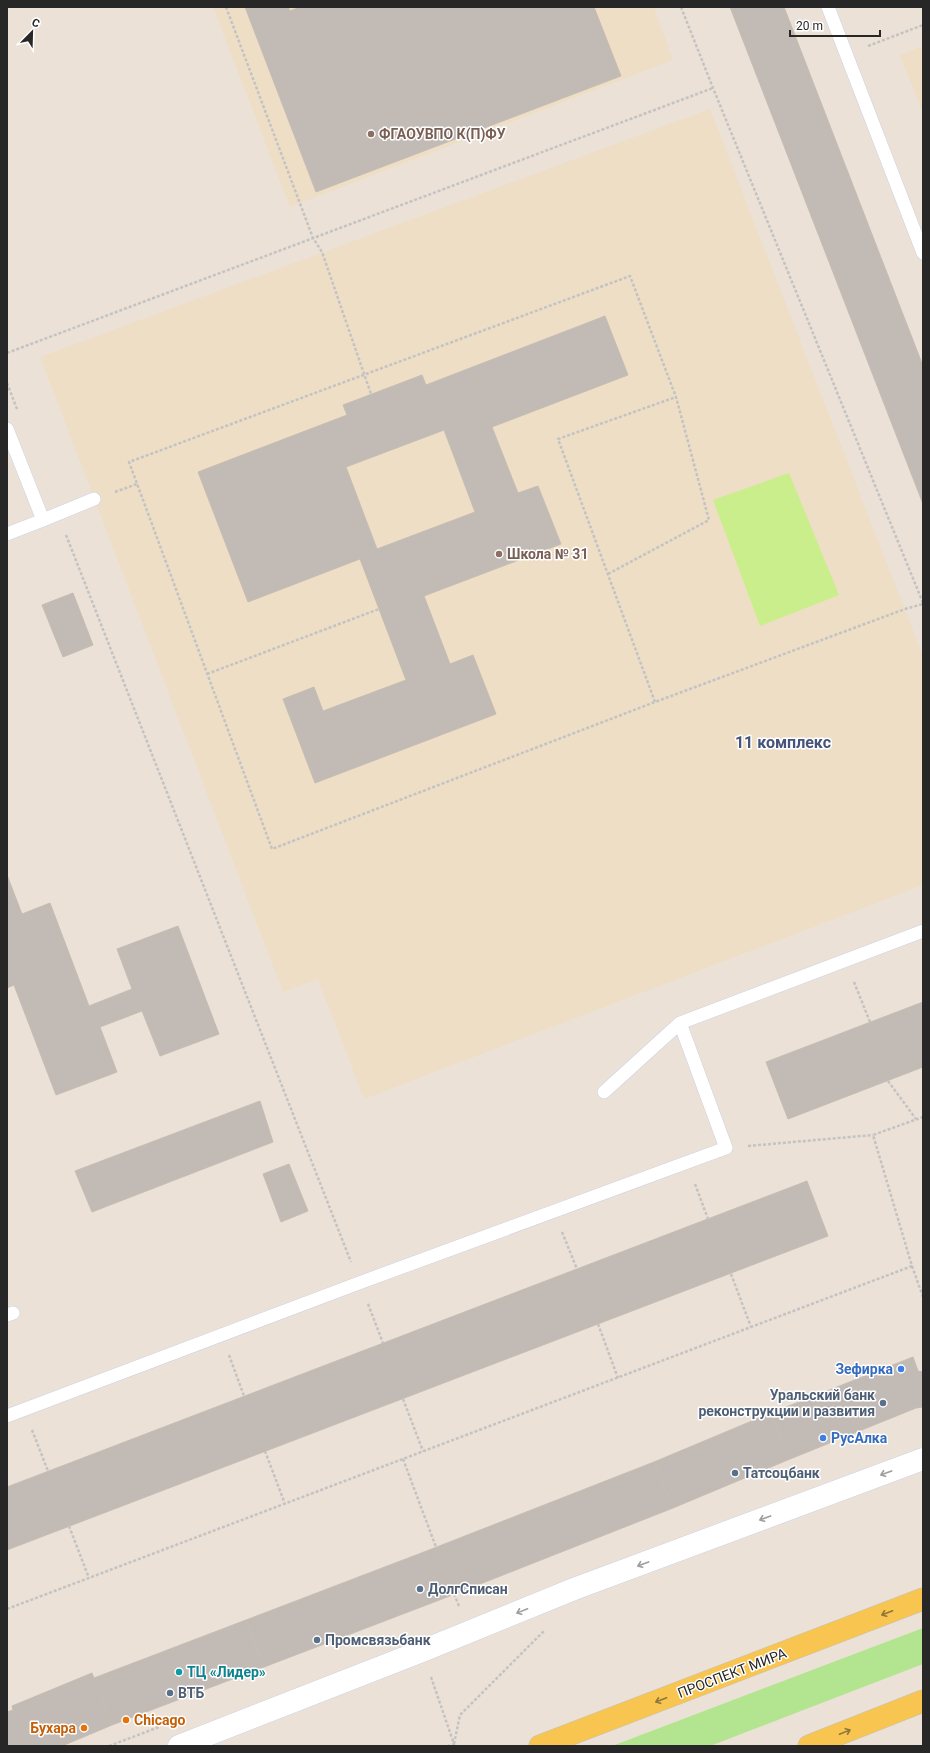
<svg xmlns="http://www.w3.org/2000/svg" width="930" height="1753" viewBox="0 0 930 1753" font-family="Roboto,sans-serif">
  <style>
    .education { fill: #eedec5 }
    .green { fill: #b3e590 }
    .pitch { fill: #caee8b }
    .building { fill: #c2bbb5; stroke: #c6bdb2; fill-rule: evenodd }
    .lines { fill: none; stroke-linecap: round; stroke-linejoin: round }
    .service-casing { stroke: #cdd2e2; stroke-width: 14 }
    .minor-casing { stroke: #cdd2e2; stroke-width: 23 }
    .primary-casing { stroke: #c3c3c3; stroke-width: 23 }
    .path { stroke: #c3c3c3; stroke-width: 2.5; stroke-dasharray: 3 2; stroke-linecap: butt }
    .service { stroke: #fff; stroke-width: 13 }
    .minor { stroke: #fff; stroke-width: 22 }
    .primary { stroke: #f7c550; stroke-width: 22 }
    .oneway { stroke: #9e9e9e }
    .oneway2 { stroke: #8f763c }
    .education-dot { fill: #8d6e63; stroke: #fff; stroke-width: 1.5 }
    .shop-dot { fill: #3f7fe0; stroke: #fff; stroke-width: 1.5 }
    .service-dot { fill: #5c6f8a; stroke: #fff; stroke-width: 1.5 }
    .culture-dot { fill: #0f9aa8; stroke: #fff; stroke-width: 1.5 }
    .food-dot { fill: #e8710a; stroke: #fff; stroke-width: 1.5 }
    .labels { text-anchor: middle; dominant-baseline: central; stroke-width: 3; stroke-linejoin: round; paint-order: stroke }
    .education-label { font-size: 14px; font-weight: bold; fill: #785e54; stroke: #fff; text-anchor: start }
    .shop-label { font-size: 14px; font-weight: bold; fill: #366cbe; stroke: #fff; text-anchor: end }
    .service-label { font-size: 14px; font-weight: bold; fill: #4e5e75; stroke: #fff; text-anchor: start }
    .culture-label { font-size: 14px; font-weight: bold; fill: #0d838f; stroke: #fff; text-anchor: start }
    .street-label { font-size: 14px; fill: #272727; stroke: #fff }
    .food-label { font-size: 14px; font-weight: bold; fill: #c56008; stroke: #fff; text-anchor: start }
    .quarter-label { font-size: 16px; font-weight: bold; fill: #46537a; stroke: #fff }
  </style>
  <rect width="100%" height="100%" fill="#ebe1d7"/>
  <path class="education" d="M213 7H654L673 60 290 207Z
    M923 46V114L900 55Z
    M710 109 923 656V885L364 1099 318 979 283 992 40 357Z"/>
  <path class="green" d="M923 1628V1664L710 1746H612Z"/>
  <path class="pitch" d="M789 473 839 595 760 626 713 500Z"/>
  <path class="building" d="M245 7H288L290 11 300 7H594L621 76 316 192Z
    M730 7H784L923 366V504Z
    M605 316 628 375 492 427 518 493 538 486 561 544 424 596 450 664 473 655 496 714 315 783 283 699 314 687 323 711 406 680 360 559 248 602 198 472 347 415 343 405 422 375 426 385ZM444 430 475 512 377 549 346 467Z
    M73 593 93 645 63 657 42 605Z
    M7 875 22 914 50 903 89 1006 132 989 117 949 178 926 219 1034 160 1056 142 1011 100 1027 117 1072 56 1095 14 985 7 988Z
    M923 1002V1067L788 1119 766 1062Z
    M260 1101 273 1142 92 1212 75 1171Z
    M289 1164 308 1211 281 1222 263 1174Z
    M807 1181 828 1236 7 1550V1487Z
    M913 1357 918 1371 923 1372V1407L916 1408 790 1459 771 1413Z
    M771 1413 790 1459 673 1508 654 1462Z
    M654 1462 673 1508 442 1599 424 1552Z
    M424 1552 442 1599 264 1667 246 1620Z
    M246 1620 264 1667 112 1725 94 1678Z
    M92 1673 112 1725 62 1746H7V1712L13 1710 12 1706Z"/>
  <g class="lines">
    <g class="service-casing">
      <path id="service" d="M828 7 923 253
        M7 429 43 520 7 534
        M43 520 94 499
        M604 1092 680 1023
        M7 1315 13 1313
        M7 1416 359 1283 726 1148 680 1023 923 931"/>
    </g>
    <g class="minor-casing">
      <path id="minor" d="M179 1746 422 1651 574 1589 923 1459"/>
    </g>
    <g class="primary-casing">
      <path id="primary" d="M540 1746 923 1599
        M809 1746 923 1701"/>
    </g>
    <path class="path" d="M226 7 313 238 322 252 371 394
      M681 7 713 88 923 603
      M868 46 923 25
      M7 353 713 88
      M7 383 17 409
      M115 492 137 484
      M66 535 351 1262
      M608 574 709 520 676 397 630 276 129 462 272 849 655 702 905 609 923 604
      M207 674 379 609
      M655 702 558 439 676 397
      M854 982 870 1022
      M888 1081 916 1119
      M748 1146 873 1135
      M695 1184 708 1219
      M562 1232 577 1269
      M912 1266 923 1297
      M731 1274 751 1327
      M368 1304 383 1343
      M598 1324 618 1378
      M229 1355 244 1396
      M403 1399 423 1451
      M32 1430 48 1471
      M265 1451 285 1504
      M403 1459 436 1547
      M69 1526 89 1578
      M454 1594 459 1606
      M7 1609 912 1266 873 1135 923 1117
      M431 1677 454 1744 448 1746
      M454 1744 460 1715 545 1630
      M109 1746 159 1727"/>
    <use href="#service" class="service"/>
    <use href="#minor" class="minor"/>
    <use href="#primary" class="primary"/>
  </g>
  <defs><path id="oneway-shaft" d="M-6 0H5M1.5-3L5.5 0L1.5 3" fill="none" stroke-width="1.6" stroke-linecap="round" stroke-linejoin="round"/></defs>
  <g class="oneway">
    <use href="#oneway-shaft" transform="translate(886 1473) rotate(160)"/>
    <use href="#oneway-shaft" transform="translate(765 1518) rotate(160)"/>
    <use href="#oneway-shaft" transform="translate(643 1564) rotate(160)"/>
    <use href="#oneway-shaft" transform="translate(522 1611) rotate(158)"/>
  </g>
  <g class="oneway2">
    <use href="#oneway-shaft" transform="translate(887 1613) rotate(159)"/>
    <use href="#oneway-shaft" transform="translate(661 1700) rotate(159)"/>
    <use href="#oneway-shaft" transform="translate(845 1732) rotate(-22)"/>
  </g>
  <g class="education-dot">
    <circle cx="371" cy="134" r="4"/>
    <circle cx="499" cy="554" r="4"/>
  </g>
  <g class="shop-dot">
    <circle cx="901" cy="1369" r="4"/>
    <circle cx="823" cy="1438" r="4"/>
  </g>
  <g class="service-dot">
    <circle cx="883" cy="1403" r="4"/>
    <circle cx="735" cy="1473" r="4"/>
    <circle cx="420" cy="1589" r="4"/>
    <circle cx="317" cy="1640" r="4"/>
    <circle cx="170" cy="1693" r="4"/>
  </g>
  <circle class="culture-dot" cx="179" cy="1672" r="4"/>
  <g class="food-dot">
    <circle cx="126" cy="1720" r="4"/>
    <circle cx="84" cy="1728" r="4"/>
  </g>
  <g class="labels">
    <g class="education-label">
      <text x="379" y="134">ФГАОУВПО К(П)ФУ</text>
      <text x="507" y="554">Школа № 31</text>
    </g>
    <g class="shop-label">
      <text x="893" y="1369">Зефирка</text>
      <text x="831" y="1438" text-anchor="start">РусАлка</text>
    </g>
    <g class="service-label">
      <text x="875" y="1395" text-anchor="end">Уральский банк<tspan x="875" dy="16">реконструкции и развития</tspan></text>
      <text x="743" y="1473">Татсоцбанк</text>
      <text x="428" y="1589">ДолгСписан</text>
      <text x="325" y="1640">Промсвязьбанк</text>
      <text x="178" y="1693">ВТБ</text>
    </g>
    <g class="culture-label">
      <text x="187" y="1672">ТЦ «Лидер»</text>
    </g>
    <g class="street-label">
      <text transform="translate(732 1673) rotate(-21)">ПРОСПЕКТ МИРА</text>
    </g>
    <g class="food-label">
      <text x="134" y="1720">Chicago</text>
      <text x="76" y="1728" text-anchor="end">Бухара</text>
    </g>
    <g class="quarter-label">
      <text x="783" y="742">11 комплекс</text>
    </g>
  </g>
  <rect width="930" height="1753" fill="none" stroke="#272727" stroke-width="16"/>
  <g transform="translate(32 32) rotate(23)" stroke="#ffffff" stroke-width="3" paint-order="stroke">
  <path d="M0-3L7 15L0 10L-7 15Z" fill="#272727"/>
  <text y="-6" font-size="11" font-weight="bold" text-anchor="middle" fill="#272727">С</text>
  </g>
  <path d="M790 30v6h90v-6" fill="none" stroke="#272727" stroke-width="2"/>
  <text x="796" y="30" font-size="12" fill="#272727" stroke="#ffffff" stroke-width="3" paint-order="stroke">20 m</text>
</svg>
